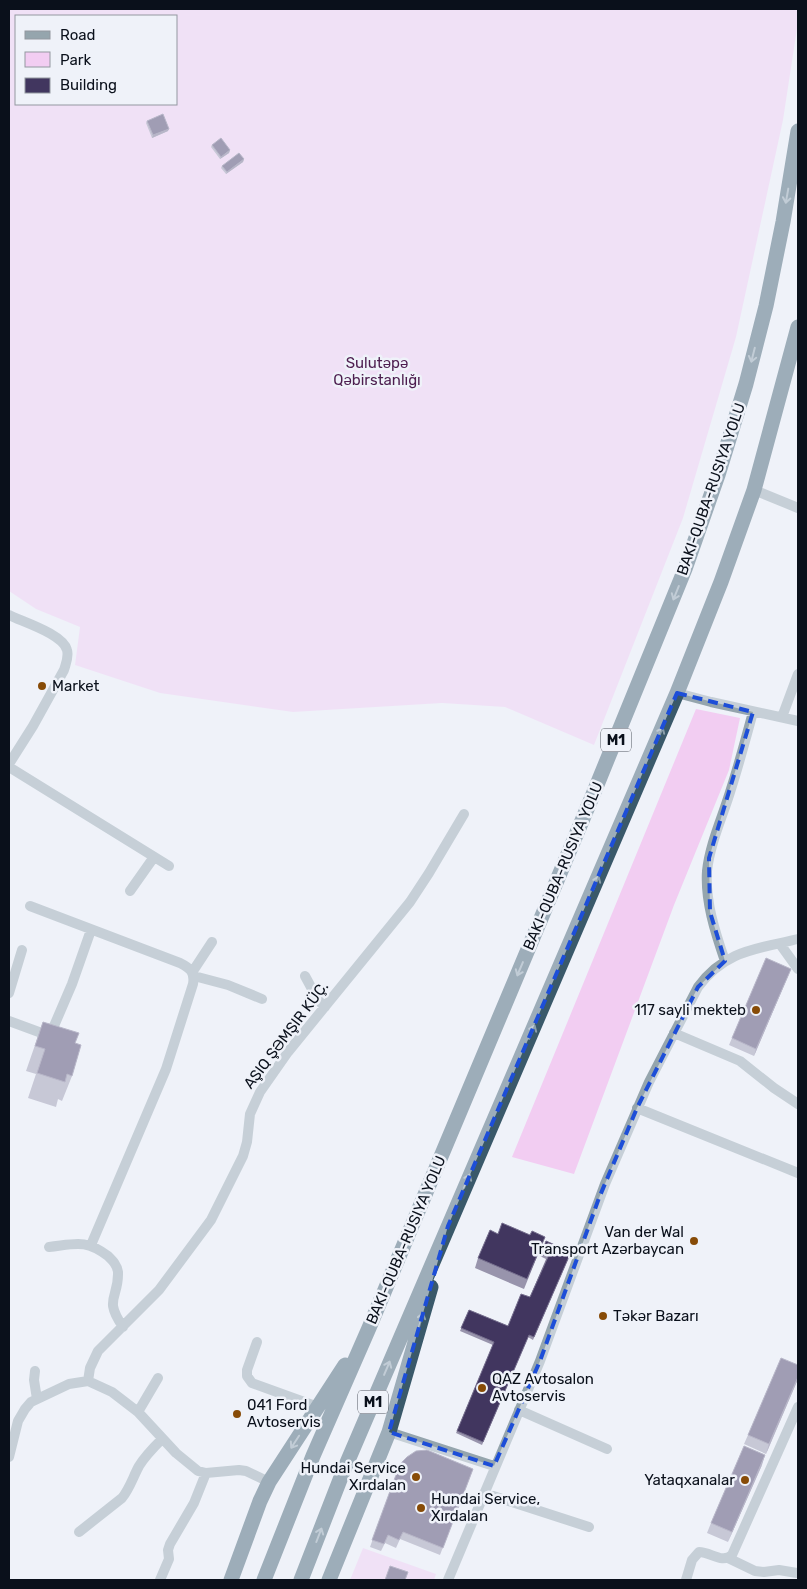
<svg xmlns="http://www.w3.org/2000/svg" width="807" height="1589" viewBox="0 0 807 1589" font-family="Rubik,sans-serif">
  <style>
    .green { fill: #f2cdf2; fill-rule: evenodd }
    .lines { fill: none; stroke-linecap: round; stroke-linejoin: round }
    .minor { stroke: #95a5ad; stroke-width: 10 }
    .trunk { stroke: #3a596a; stroke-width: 15 }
    .wall { fill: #9894ac }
    .shaded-wall { fill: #756e8d }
    .building { fill: #41365f; stroke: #756e8d }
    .oneway { stroke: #8b9eaa }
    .marked { fill: none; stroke: #1d4ed8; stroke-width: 4; stroke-dasharray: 10 6; stroke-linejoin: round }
    .poi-dot { fill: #874b07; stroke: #eff2f9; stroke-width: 2 }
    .labels { text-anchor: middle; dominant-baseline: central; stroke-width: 5; stroke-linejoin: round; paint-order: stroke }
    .shield { fill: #eff2f9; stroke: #4f545e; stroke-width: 1 }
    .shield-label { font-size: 14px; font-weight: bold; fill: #0a101b }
    .park-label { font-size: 15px; fill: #4d1e4f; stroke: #eff2f9 }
    .street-label { font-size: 15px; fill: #0a101b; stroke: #eff2f9 }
    .poi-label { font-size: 15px; fill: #0a101b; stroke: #eff2f9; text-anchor: start }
  </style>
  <rect width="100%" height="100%" fill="#eff2f9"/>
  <path class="green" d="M9 9H798V22L783 120 736 337 683 518 594 745 505 707 442 703 293 712 160 693 75 665 80 627 36 609 9 591ZM16 16H176V104H16Z
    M696 709 740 718 729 770 674 905 574 1174 512 1157Z
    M363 1548 436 1574 434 1580H405L390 1569 385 1580H350Z"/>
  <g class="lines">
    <path class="minor" d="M754 490 798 508
      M9 615C23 622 63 634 67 650 69 657 66 663 64 670L33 726 9 764
      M677 693 711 702 798 721
      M782 717 798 674
      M9 767 169 866
      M130 891 154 857
      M30 906 180 963C190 968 195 972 193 984L166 1069 91 1245
      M780 944 798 969
      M725 961C715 932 705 901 707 871 710 843 723 816 731 789 739 764 746 738 753 712
      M193 971 212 942
      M194 976 228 985 262 999
      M305 976 318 1000 325 1007
      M9 993 22 950
      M9 1021 47 1035 51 1033 72 984 91 930
      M674 1033 740 1061 774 1088 798 1104
      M637 1108 798 1173
      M49 1247C76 1244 85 1239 108 1256 113 1261 117 1265 118 1272 119 1299 103 1298 123 1327
      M257 1342 247 1370V1376L252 1383 318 1407
      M35 1371 34 1380 37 1399
      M88 1381 90 1368 98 1351 159 1290 211 1220 243 1156 247 1142 250 1114 260 1092 288 1052 410 902 429 873 464 814
      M519 1410 607 1449
      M138 1412 158 1378
      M389 1432 494 1466
      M9 1457 18 1421 25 1409 31 1402 69 1384 88 1381 112 1392 138 1412 176 1453 198 1471 206 1473 239 1470 246 1471 269 1482
      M484 1493 589 1527
      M79 1532 122 1498C130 1488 133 1477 139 1466 145 1456 154 1447 162 1439
      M728 1558 755 1571 764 1572 779 1570 797 1573
      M160 1580 169 1559 168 1550 170 1544 194 1503 206 1473
      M448 1580 540 1361 605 1184 649 1082 698 987C725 950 757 949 798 939
      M686 1580 692 1560 699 1552C711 1552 722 1564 732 1555L798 1407"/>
    <path class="trunk" d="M231 1580 260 1501 269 1482 345 1365
      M264 1580 313 1456 369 1328 592 797 685 569 718 475 746 384 766 306 783 222 798 131
      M301 1580 343 1472 677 693 721 582 754 490 798 327
      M329 1580 389 1432 431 1287"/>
  </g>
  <path class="wall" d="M147 121 168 131 152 138 146 123Z
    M212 145 230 150 229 153 220 159 211 147Z
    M244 159 243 162 226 174 221 168 222 166Z
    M791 969 754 1056 729 1045 732 1038Z
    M43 1022 75 1043 72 1076 62 1101 58 1099 56 1107 28 1098 36 1074 26 1071Z
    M498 1234 530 1235 545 1237 524 1289 475 1268 478 1258Z
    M546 1241 571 1252 533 1340 528 1337 482 1445 456 1433 493 1345 460 1331 469 1310 508 1326 530 1297 546 1259 540 1256Z
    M798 1365V1379L766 1454 744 1444 748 1435Z
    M400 1464 473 1469 440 1555 400 1539 396 1548 385 1543 381 1551 370 1547Z
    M762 1465 728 1542 707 1533 711 1523Z"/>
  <path class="shaded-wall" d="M169 129 168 131 152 138 153 135Z
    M230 150 229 153 220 159 221 157Z
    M244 159 243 162 226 174 227 172Z
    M791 969 788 976 754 1056 756 1049Z
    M798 1377V1379L766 1454 769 1444Z
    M765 1455 762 1465 728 1542 732 1532Z"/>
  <path class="building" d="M163 114 169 129 153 135 147 121Z
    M221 138 230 150 221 157 212 145Z
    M239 153 244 159 227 172 222 166Z
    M766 958 791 969 756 1049 732 1038Z
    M43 1022 79 1033 75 1043 81 1045 72 1076 67 1074 65 1082 37 1073 45 1049 35 1046Z
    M502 1223 530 1235 532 1231 545 1237 527 1279 478 1258 490 1230 498 1234Z
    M546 1241 571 1252 534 1337 529 1335 483 1442 457 1431 494 1342 461 1328 469 1310 508 1326 521 1294 530 1297 548 1257 541 1254Z
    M781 1358 798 1365V1377L769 1444 748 1435Z
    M744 1446 765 1455 732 1532 711 1523Z
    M427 1450 473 1469 443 1548 403 1532 399 1540 388 1535 384 1544 372 1540 400 1464 407 1457 416 1451Z
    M390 1566 408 1572 405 1580H385Z"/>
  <defs><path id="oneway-shaft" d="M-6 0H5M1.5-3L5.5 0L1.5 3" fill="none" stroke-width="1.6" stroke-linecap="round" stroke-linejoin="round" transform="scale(1.25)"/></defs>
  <g class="oneway">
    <use href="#oneway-shaft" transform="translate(787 196) rotate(100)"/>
    <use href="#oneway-shaft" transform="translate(753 355) rotate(104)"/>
    <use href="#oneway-shaft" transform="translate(676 593) rotate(112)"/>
    <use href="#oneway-shaft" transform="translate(660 734) rotate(-67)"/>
    <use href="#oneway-shaft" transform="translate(596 883) rotate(-67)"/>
    <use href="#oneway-shaft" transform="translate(520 969) rotate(113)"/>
    <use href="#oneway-shaft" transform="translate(532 1032) rotate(-67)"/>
    <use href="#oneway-shaft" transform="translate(467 1181) rotate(-67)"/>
    <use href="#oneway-shaft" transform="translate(421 1320) rotate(-74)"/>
    <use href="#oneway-shaft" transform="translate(387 1368) rotate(-67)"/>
    <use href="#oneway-shaft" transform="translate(295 1442) rotate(123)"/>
    <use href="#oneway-shaft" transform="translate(319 1535) rotate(-69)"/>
  </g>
  <path d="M0 0H807V1589H0ZM677 693 753 712 709 858 710 912 725 961 698 987 637 1108 599 1198 540 1361 494 1466 389 1432 448 1226Z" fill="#eff2f9" fill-opacity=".55" fill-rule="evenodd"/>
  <path class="marked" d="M677 693 753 712 709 858 710 912 725 961 698 987 637 1108 599 1198 540 1361 494 1466 389 1432 448 1226Z"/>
  <g class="poi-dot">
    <circle cx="42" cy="686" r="5"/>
    <circle cx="756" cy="1010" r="5"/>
    <circle cx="694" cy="1241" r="5"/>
    <circle cx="603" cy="1316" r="5"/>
    <circle cx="482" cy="1388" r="5"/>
    <circle cx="237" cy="1414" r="5"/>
    <circle cx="416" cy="1477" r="5"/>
    <circle cx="745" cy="1480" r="5"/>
    <circle cx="421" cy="1508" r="5"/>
  </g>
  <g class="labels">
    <g class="shield">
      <rect x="601" y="728.5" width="30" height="23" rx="4"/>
      <rect x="358" y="1390.5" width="30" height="23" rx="4"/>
    </g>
    <g class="shield-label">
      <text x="616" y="740">M1</text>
      <text x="373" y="1402">M1</text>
    </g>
    <g class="park-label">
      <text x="377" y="363">Sulutəpə<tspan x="377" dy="17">Qəbirstanlığı</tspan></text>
    </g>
    <g class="street-label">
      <text transform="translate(711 489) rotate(-71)">BAKI-QUBA-RUSIYA YOLU</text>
      <text transform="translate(563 866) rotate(-67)">BAKI-QUBA-RUSIYA YOLU</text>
      <text transform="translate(286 1035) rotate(-53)">AŞIQ ŞƏMŞIR KÜÇ.</text>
      <text transform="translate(406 1240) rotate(-67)">BAKI-QUBA-RUSIYA YOLU</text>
    </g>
    <g class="poi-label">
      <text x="52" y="686">Market</text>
      <text x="746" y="1010" text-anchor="end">117 sayli mekteb</text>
      <text x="684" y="1232" text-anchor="end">Van der Wal<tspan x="684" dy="17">Transport Azərbaycan</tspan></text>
      <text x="613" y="1316">Təkər Bazarı</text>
      <text x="492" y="1379">QAZ Avtosalon<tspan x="492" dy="17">Avtoservis</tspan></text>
      <text x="247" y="1405">041 Ford<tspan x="247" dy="17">Avtoservis</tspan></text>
      <text x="406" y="1468" text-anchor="end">Hundai Service<tspan x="406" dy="17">Xırdalan</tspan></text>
      <text x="735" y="1480" text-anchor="end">Yataqxanalar</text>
      <text x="431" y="1499">Hundai Service,<tspan x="431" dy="17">Xırdalan</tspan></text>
    </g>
  </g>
  <rect width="807" height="1589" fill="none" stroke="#0a101b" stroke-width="20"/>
  <rect x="15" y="15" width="162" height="90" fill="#eff2f9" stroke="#9398a0"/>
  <rect x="25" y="31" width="25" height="8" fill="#95a5ad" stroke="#9398a0"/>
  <text x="60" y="40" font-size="15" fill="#0a101b">Road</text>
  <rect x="25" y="52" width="25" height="15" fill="#f2cdf2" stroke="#9398a0"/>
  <text x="60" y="65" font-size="15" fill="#0a101b">Park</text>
  <rect x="25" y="78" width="25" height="15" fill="#41365f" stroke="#9398a0"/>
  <text x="60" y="90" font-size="15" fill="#0a101b">Building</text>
</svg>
